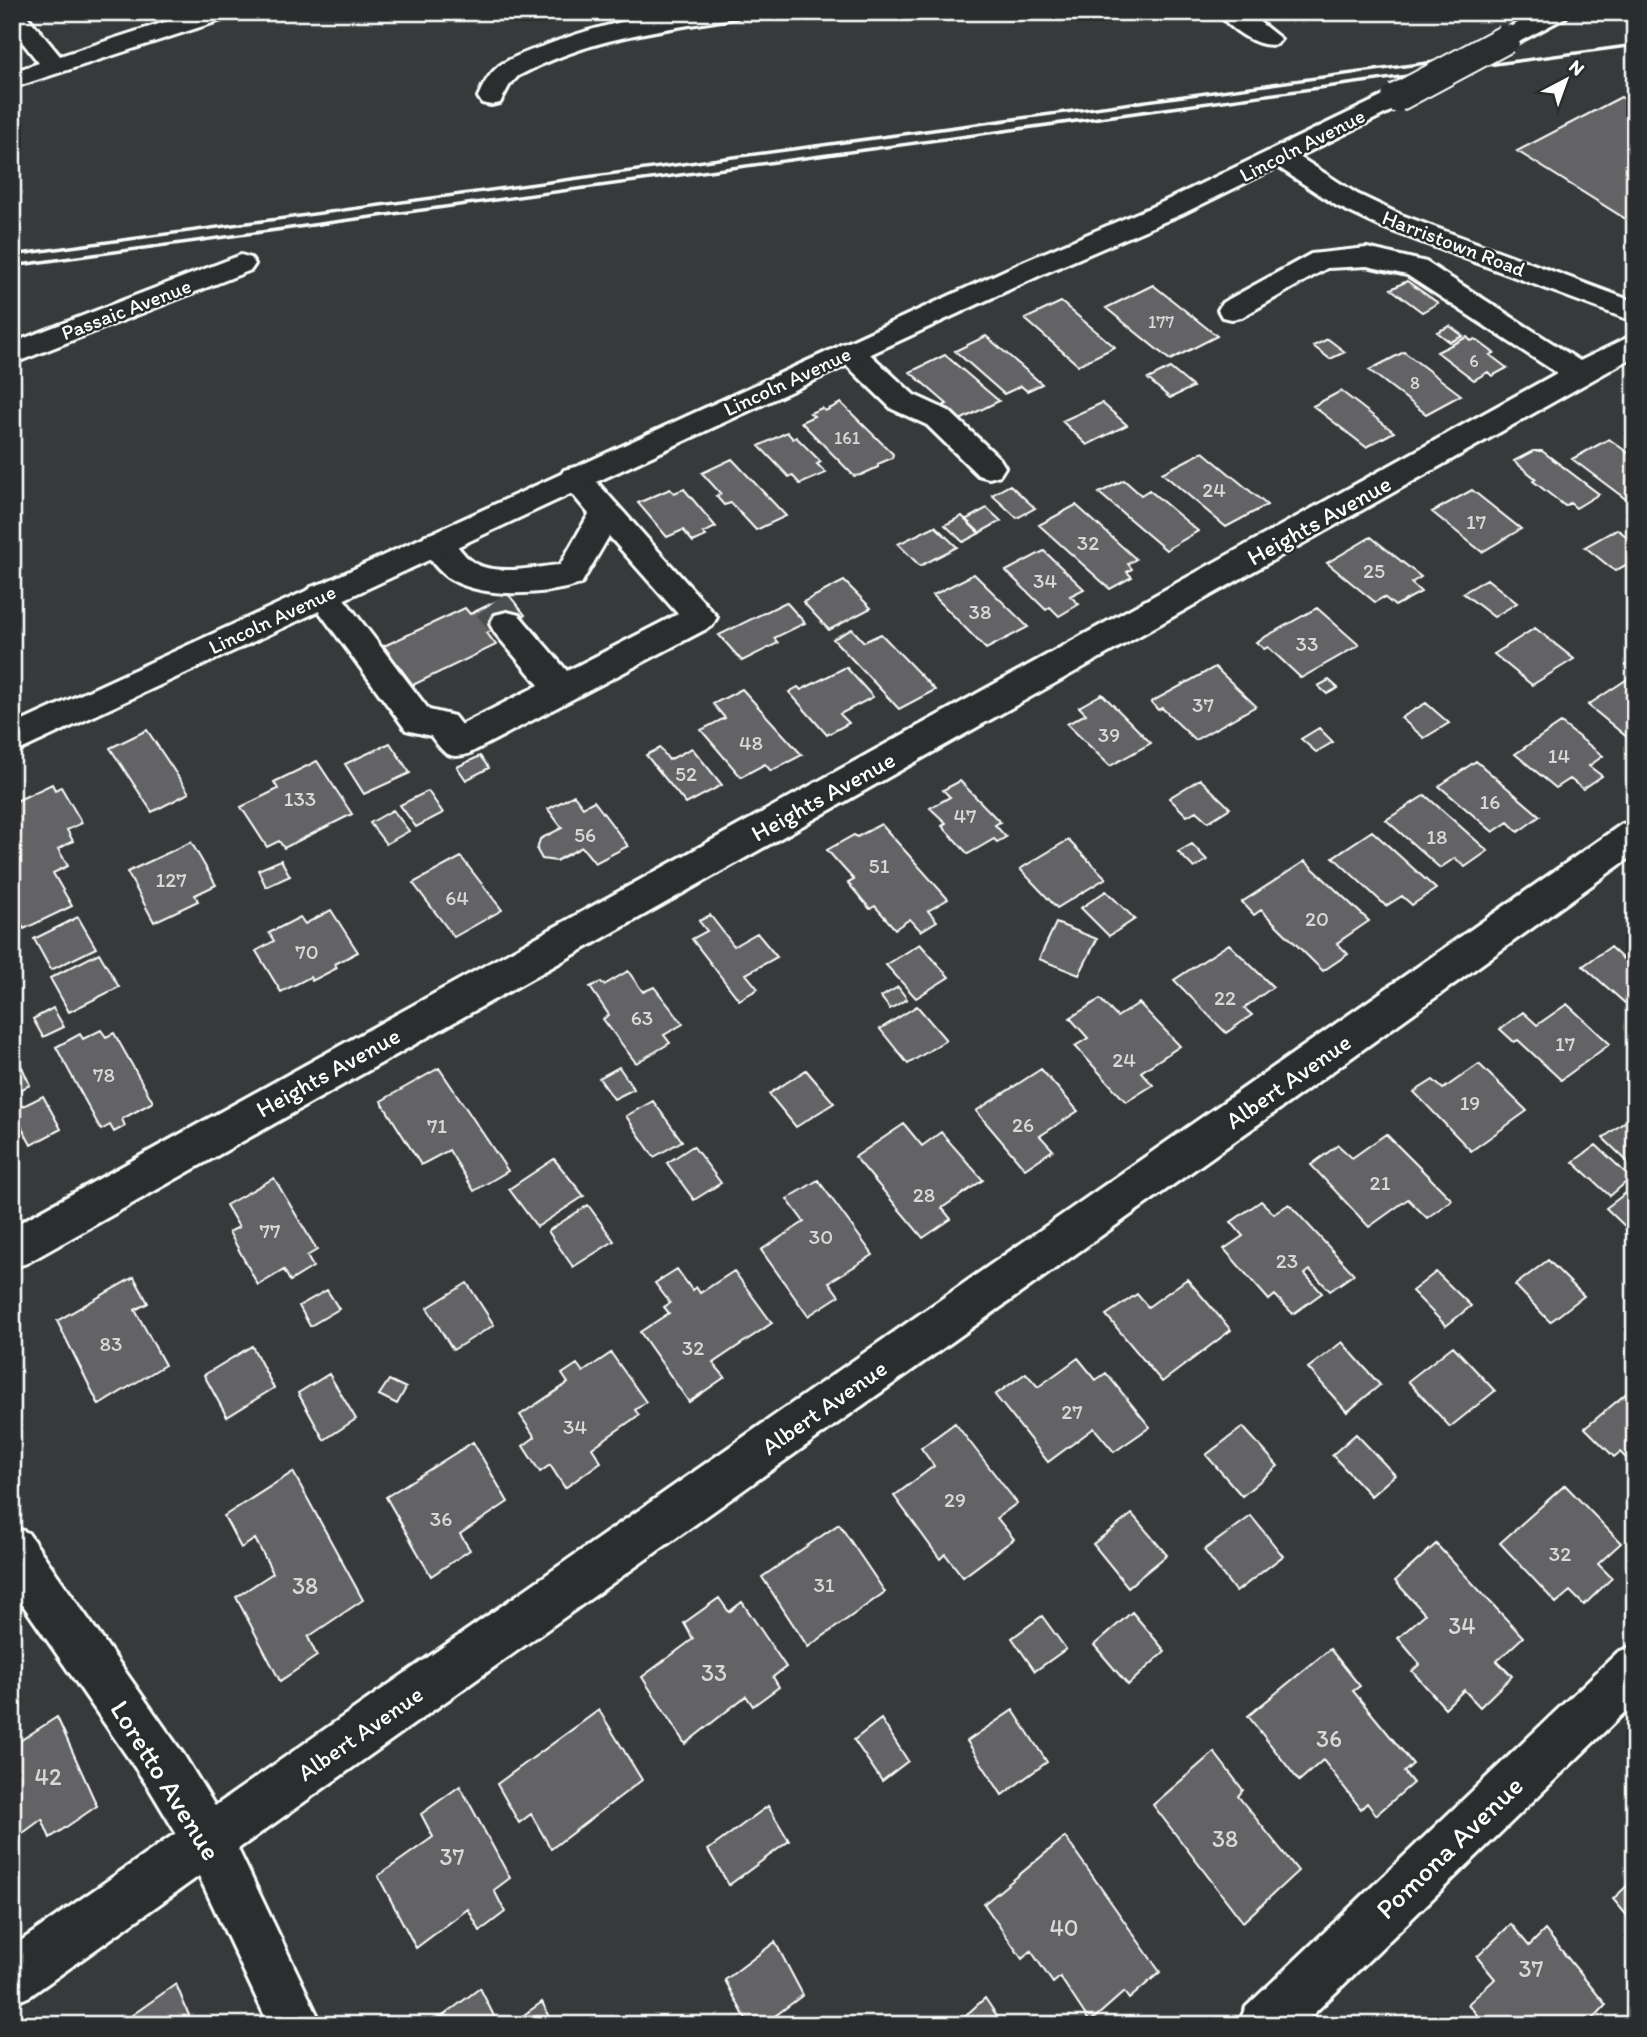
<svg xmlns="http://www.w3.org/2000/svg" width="1647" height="2037" viewBox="0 0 1647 2037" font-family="Itim,sans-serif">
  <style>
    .building { fill: #636465; stroke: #fff; stroke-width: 2 }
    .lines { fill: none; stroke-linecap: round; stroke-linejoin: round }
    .minor-tunnel { stroke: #4b4e4f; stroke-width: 36; stroke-dasharray: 36 18; stroke-linecap: butt }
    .minor-casing { stroke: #fff; stroke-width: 6 }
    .major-casing { stroke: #fff; stroke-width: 6 }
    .minor { fill: #2a2d2e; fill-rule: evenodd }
    .major { fill: #2a2d2e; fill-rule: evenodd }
    .rail { stroke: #fff; stroke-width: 3.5 }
    .major-bridge-casing { stroke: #fff; stroke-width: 32; stroke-linecap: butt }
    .major-bridge { stroke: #2a2d2e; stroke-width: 28 }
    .labels { text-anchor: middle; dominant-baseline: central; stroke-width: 5; stroke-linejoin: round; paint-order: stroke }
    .far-number-label { font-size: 18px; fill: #d8d8d8 }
    .far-street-label { font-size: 21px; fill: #fff; stroke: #2a2d2e }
    .number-label { font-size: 21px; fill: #d8d8d8 }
    .street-label { font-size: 24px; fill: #fff; stroke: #2a2d2e }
    .near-number-label { font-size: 24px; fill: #d8d8d8 }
    .near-street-label { font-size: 28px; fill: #fff; stroke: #2a2d2e }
  </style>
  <rect width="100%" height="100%" fill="#373a3b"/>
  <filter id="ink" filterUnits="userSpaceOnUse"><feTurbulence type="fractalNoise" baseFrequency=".0143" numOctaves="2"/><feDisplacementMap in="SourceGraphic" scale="14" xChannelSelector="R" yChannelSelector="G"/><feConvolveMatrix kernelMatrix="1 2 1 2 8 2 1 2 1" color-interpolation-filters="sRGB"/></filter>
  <g filter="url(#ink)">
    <path class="building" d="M1621 97 1635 105V218L1629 221 1517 151Z
      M1407 281 1438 303 1422 312 1391 289Z
      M1153 285 1217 336 1170 360 1106 308Z
      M1061 302 1115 347 1078 365 1025 319Z
      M1450 326 1463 336 1450 342 1437 332Z
      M986 336 1042 384 1027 391 1021 386 1004 394 955 351Z
      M1467 337 1471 341 1475 339 1494 353 1490 355 1507 368 1492 376 1488 372 1474 380 1437 352Z
      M1328 339 1345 352 1330 359 1313 346Z
      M1404 352 1461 395 1426 414 1369 370Z
      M945 355 999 401 958 421 941 407 947 404 910 372Z
      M1170 368 1193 387 1170 398 1148 379Z
      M1341 391 1394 432 1366 447 1313 406Z
      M841 403 893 454 892 458 878 464V467L861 475 854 476 801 422 814 416 810 413 822 408 825 411Z
      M1102 403 1127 425 1087 445 1062 421Z
      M787 432 793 439 796 437 821 462 817 464 826 473 800 484 792 475 789 477 759 446Z
      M1609 439 1635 458V506L1572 459Z
      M1533 451H1542L1599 494 1576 508 1570 503 1565 506 1533 481 1536 479 1514 461Z
      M1203 452 1267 505 1226 527 1162 473Z
      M732 459 786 516 756 530 731 503 724 505 716 496 721 494 702 473Z
      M1124 480 1141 495 1149 490 1198 531 1166 550 1099 493Z
      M1010 485 1035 508 1017 518 992 495Z
      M670 489 674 493 684 489 716 527 703 533 706 536 693 542 683 530 667 537 638 503Z
      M1472 490 1521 529 1482 552 1432 512Z
      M1076 505 1136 559 1128 564 1132 569 1127 572 1132 577 1110 589 1039 525Z
      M987 508 1001 521 979 533 965 520Z
      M962 516 980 533 963 542 945 525Z
      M935 526 957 547 920 566 898 544Z
      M1617 529 1635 543V560L1615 571 1585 547Z
      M1371 537 1421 577 1411 583 1421 592 1395 606 1384 597 1375 602 1327 563Z
      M1044 551 1084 589 1070 596 1079 604 1059 616 1050 607 1046 610 1006 571Z
      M974 574 1028 627 986 649 933 595Z
      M1487 579 1517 603 1494 617 1463 593Z
      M844 581 871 608 829 630 803 602Z
      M509 595 525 615 487 633 496 645 413 685 384 646 465 608 470 614Z
      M786 602 805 623 774 638 778 643 742 661 719 635Z
      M1317 608 1359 645 1301 678 1268 647 1264 649 1256 642Z
      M1535 628 1574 659 1532 685 1494 654Z
      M852 629 864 642 881 634 935 690 899 709 833 639Z
      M846 667 873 697 840 714 849 723 827 735 789 692 798 687 801 690Z
      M1215 667 1256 706 1195 740 1162 708 1158 710 1151 702Z
      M1632 676 1635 678V734L1628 738 1588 705Z
      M1329 680 1338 688 1327 694 1318 686Z
      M742 689 802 755 771 771 765 764 741 777 701 730 725 718 713 704Z
      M1102 694 1151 743 1110 766 1067 724 1086 714 1079 707Z
      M1426 703 1449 723 1424 738 1401 718Z
      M1561 723 1603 756 1589 766 1602 776 1583 789 1570 779 1556 788 1515 754Z
      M1319 728 1333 742 1316 752 1301 739Z
      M147 730 189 793 152 812 110 748Z
      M390 743 410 773 364 794 345 764Z
      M660 748 669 760 692 748 722 785 686 804 646 755Z
      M480 756 489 768 466 780 457 767Z
      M317 761 352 814 284 848 279 841 267 847 241 807 278 789 274 782Z
      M1476 761 1540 816 1518 832 1508 822 1493 832 1439 786Z
      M1200 779 1230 808 1208 822 1196 811 1187 816 1169 798Z
      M960 781 1000 822 995 825 1006 837 997 842 994 839 968 854 942 826 946 823 930 808 950 797 943 790Z
      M52 784 55 790 61 787 82 823 67 830 73 841 58 849 68 866 53 873 72 906 24 929 12 907V803Z
      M428 791 443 813 416 827 400 805Z
      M574 795 583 807 594 801 628 846 595 863 582 847 556 861 542 859 537 850 540 839 562 828 548 809Z
      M1425 795 1488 851 1465 867 1455 858 1440 868 1386 820Z
      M393 810 409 831 386 844 370 823Z
      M881 824 948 899 928 911 937 921 921 931 910 919 895 929 875 906 870 909 848 883 854 880 827 850 854 835 857 837Z
      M1372 831 1436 889 1412 905 1402 896 1386 906 1333 857Z
      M1068 840 1106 878 1057 908 1020 869Z
      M191 842 216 885 195 895 198 901 154 922 127 872Z
      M1192 844 1207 860 1194 868 1178 852Z
      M461 857 502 910 454 937 413 883Z
      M281 860 290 876 266 887 258 870Z
      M1305 861 1369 921 1337 943 1348 954 1323 971 1261 910 1254 915 1242 902Z
      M1106 891 1135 919 1109 936 1081 908Z
      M331 910 358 952 335 964 337 968 312 981 310 977 281 992 256 951 274 941 269 933 300 917 305 924Z
      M710 915 734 946 757 933 777 957 746 974 758 989 739 1000 692 939 707 931 699 921Z
      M78 917 96 948 51 970 34 939Z
      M1056 923 1097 939 1079 975 1039 959Z
      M920 944 949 977 916 998 886 965Z
      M1229 944 1273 987 1244 1008 1252 1015 1226 1033 1174 980Z
      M1610 947 1623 959 1635 951V1012L1583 966Z
      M99 953 119 987 69 1012 50 978Z
      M628 971 643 992 654 987 683 1024 664 1035 670 1043 636 1063 603 1019 609 1015 590 987 601 982 604 985Z
      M898 987 907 999 890 1009 881 997Z
      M1100 999 1117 1017 1139 1003 1180 1046 1141 1072 1153 1085 1126 1102 1075 1046 1088 1038 1070 1018Z
      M1567 1004 1610 1044 1561 1080 1518 1040 1514 1042 1500 1029 1523 1012 1537 1025Z
      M917 1006 946 1040 908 1064 880 1029Z
      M53 1008 64 1027 43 1037 33 1019Z
      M101 1030 106 1037 114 1033 153 1102 122 1119 125 1126 114 1132 110 1125 101 1130 56 1047 80 1034 83 1039Z
      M1479 1064 1527 1111 1471 1151 1414 1092 1433 1080 1443 1089Z
      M22 1067 30 1085 12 1094V1072Z
      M619 1067 634 1089 614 1099 599 1078Z
      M439 1068 508 1171 474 1191 449 1150 421 1165 381 1101Z
      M1041 1069 1078 1111 1040 1136 1053 1150 1025 1169 976 1111Z
      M806 1070 834 1103 796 1127 769 1094Z
      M43 1096 61 1129 31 1145 13 1111Z
      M653 1101 682 1141 654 1157 626 1116Z
      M1634 1115 1635 1116V1169L1603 1138Z
      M904 1124 922 1146 941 1132 983 1180 942 1208 951 1219 923 1238 855 1157Z
      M1386 1134 1452 1200 1427 1218 1408 1199 1369 1227 1311 1165 1338 1145 1352 1158Z
      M1596 1145 1631 1178 1610 1196 1573 1162Z
      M693 1146 721 1183 694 1200 667 1163Z
      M554 1159 584 1196 537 1227 509 1189Z
      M274 1178 317 1250 307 1256 313 1267 290 1281 284 1270 258 1285 229 1232 239 1227 226 1205Z
      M818 1180 873 1255 829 1282 839 1296 808 1316 761 1250 804 1222 787 1199Z
      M1635 1186V1236L1606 1208Z
      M1261 1201 1274 1214 1289 1204 1354 1274 1330 1291 1310 1270 1305 1274 1322 1293 1293 1314 1275 1295 1269 1300 1224 1249 1243 1236 1231 1222Z
      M588 1205 614 1241 573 1267 548 1231Z
      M1548 1260 1584 1296 1550 1322 1515 1285Z
      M677 1269 692 1290 696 1287 700 1293 734 1271 772 1323 713 1363 725 1377 689 1402 640 1332 669 1313 664 1307 670 1303 655 1283Z
      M1436 1272 1471 1306 1446 1326 1412 1291Z
      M134 1277 148 1303 135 1310 165 1365 99 1405 57 1321Z
      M1187 1279 1231 1330 1162 1382 1106 1315 1137 1294 1148 1307Z
      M467 1283 494 1325 453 1350 427 1308Z
      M327 1290 339 1309 310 1326 299 1306Z
      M1342 1342 1380 1385 1347 1412 1308 1368Z
      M252 1346 274 1388 227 1417 204 1375Z
      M1453 1346 1495 1391 1450 1427 1408 1381Z
      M611 1353 646 1402 635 1410 639 1415 592 1448 601 1462 565 1488 550 1465 540 1472 523 1446 535 1437 520 1415 568 1383 562 1374 577 1364 583 1372Z
      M1078 1358 1096 1380 1106 1373 1150 1427 1114 1452 1094 1428 1048 1462 995 1395 1026 1373 1038 1387Z
      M329 1374 356 1419 324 1440 298 1393Z
      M389 1380 406 1388 397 1404 379 1395Z
      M1635 1386V1467L1620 1452 1614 1457 1585 1428Z
      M955 1423 1017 1503 997 1518 1014 1539 963 1577 945 1554 940 1559 894 1496 934 1466 921 1448Z
      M1243 1427 1278 1466 1242 1496 1206 1455Z
      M1356 1434 1395 1475 1371 1496 1332 1455Z
      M473 1442 508 1502 460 1534 470 1550 431 1576 386 1497Z
      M293 1472 363 1600 308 1637 317 1656 280 1681 236 1597 273 1573 255 1539 241 1548 224 1516Z
      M1565 1485 1621 1543 1598 1564 1612 1578 1584 1605 1570 1591 1556 1603 1500 1543Z
      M1132 1514 1167 1555 1128 1587 1093 1544Z
      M1251 1516 1283 1556 1236 1592 1204 1550Z
      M839 1524 885 1592 808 1647 762 1577Z
      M1436 1544 1523 1637 1497 1661 1512 1676 1480 1707 1464 1690 1445 1708 1412 1671 1420 1664 1398 1638 1425 1614 1395 1581Z
      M719 1598 729 1612 742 1602 786 1667 773 1677 779 1687 753 1706 746 1696 685 1744 642 1677 693 1639 684 1623Z
      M1132 1612 1165 1651 1128 1685 1094 1645Z
      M1042 1616 1066 1649 1035 1671 1012 1638Z
      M1330 1649 1360 1686 1353 1691 1413 1764 1404 1772 1413 1783 1376 1815 1367 1803 1361 1809 1323 1760 1299 1781 1248 1716Z
      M599 1710 642 1780 551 1849 531 1814 519 1823 497 1784Z
      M1013 1710 1047 1762 1002 1795 967 1741Z
      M57 1717 97 1806 50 1838 42 1819 19 1836 16 1830 12 1833V1746Z
      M881 1719 908 1761 882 1781 854 1740Z
      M1214 1752 1243 1790 1238 1796 1298 1871 1243 1922 1153 1805Z
      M460 1786 510 1878 494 1890 505 1912 480 1931 468 1909 416 1948 378 1876 433 1837 421 1814Z
      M768 1806 789 1841 729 1885 708 1850Z
      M1065 1837 1160 1972 1129 1999 1124 1992 1090 2022 1060 1977 1053 1983 1031 1951 1022 1959 984 1904Z
      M1635 1878V1925L1613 1899Z
      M1511 1924 1529 1946 1545 1930 1606 2005 1587 2025H1485L1468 2004 1495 1979 1477 1957Z
      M775 1942 803 1995 763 2025H749L725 1980Z
      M176 1984 193 2025H131L128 2018Z
      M480 1988 498 2024 443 2025 440 2018Z
      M985 1998 1003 2025H955Z
      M542 2002 554 2025H510Z"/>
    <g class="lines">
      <path class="minor-tunnel" d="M491 604 507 624"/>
      <g class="minor-casing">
        <path id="minor" d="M12 12H24L60 56 196 12H234L231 17 12 88V72L39 63 12 29Z
          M675 12H740L737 17 728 19C651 31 588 39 518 76L509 86 500 103 491 105 482 103 478 97C483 85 489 74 499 66 512 57 529 51 544 46 587 29 629 19 675 12Z
          M1218 12H1247L1281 39 1277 44C1258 49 1228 28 1218 12Z
          M1281 149 1290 151 1357 194 1399 214 1635 302V322L1379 226 1337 206 1272 163 1268 157 1272 151Z
          M1367 248 1426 262 1580 361 1635 334V356L27 1263 12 1268V1227L1557 373 1407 275 1367 266 1327 268 1242 317 1232 319 1222 317 1218 310 1222 303 1311 254Z
          M241 255 251 258 255 264 251 270 12 364V343Z
          M850 342 860 345 914 395 949 411 1000 459 1005 467 1000 475 989 478 978 475 927 425 892 409 840 359 835 352 840 345Z
          M575 467 586 470 717 617 712 626 468 754C448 760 443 752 431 736L406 730 307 595 311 587 323 583 335 587 429 710 454 716 461 725 539 685 495 633 490 624 495 615 507 612 519 615 567 671 678 614 609 536 581 584C547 595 485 599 452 580 439 573 427 556 420 543L425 535C457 525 456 559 483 567 507 574 536 567 560 565L589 514 559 478 564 470Z
          M1635 820V854L1291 1101 238 1849 322 2025H269L199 1876 30 1996 12 2004V1947L176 1833 149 1788 12 1589V1526L28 1533 183 1754 215 1806 1622 824Z
          M1635 1645V1702L1302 2025H1238L1246 2007 1618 1652Z"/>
      </g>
      <g class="major-casing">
        <path id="major" d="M1538 12H1569L1566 17 1515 44 1506 47 1497 44 1493 39 1497 34Z
          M1396 90 1405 92 1409 98 1405 104 1182 214 1045 273 12 754V726L1025 261 1163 202Z"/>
      </g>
      <use href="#minor" class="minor"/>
      <use href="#major" class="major"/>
      <path class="rail" d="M12 255 1493 54
        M12 266 1635 45"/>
      <g class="major-bridge-casing">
        <path id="major-bridge" d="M1396 98 1506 39"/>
      </g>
      <use href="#major-bridge" class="major-bridge"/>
    </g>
  </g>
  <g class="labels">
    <g class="far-number-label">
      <text x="1161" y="322">177</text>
      <text x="1474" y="361">6</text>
      <text x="1415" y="383">8</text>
      <text x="847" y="438">161</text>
    </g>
    <g class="far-street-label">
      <text transform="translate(1302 145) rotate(-27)">Lincoln Avenue</text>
      <text transform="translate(1454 243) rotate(21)">Harristown Road</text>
      <text transform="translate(126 309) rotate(-21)">Passaic Avenue</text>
      <text transform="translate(787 381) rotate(-25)">Lincoln Avenue</text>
      <text transform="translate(272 619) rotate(-25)">Lincoln Avenue</text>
    </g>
    <g class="number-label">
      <text x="1214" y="489">24</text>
      <text x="1476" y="521">17</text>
      <text x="1088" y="542">32</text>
      <text x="1374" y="570">25</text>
      <text x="1045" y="580">34</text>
      <text x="980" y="611">38</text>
      <text x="1307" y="643">33</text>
      <text x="1203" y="704">37</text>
      <text x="1109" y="734">39</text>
      <text x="751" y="742">48</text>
      <text x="1559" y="755">14</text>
      <text x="686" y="773">52</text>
      <text x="300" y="798">133</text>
      <text x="1490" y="801">16</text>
      <text x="965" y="815">47</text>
      <text x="585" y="834">56</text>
      <text x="1437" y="836">18</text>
      <text x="879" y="865">51</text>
      <text x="171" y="879">127</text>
      <text x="457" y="897">64</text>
      <text x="1317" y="918">20</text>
      <text x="307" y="951">70</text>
      <text x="1225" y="997">22</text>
      <text x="642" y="1017">63</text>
      <text x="1565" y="1043">17</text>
      <text x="1124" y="1059">24</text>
      <text x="104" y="1074">78</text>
      <text x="1470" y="1102">19</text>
      <text x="1023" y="1124">26</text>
      <text x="437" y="1125">71</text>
      <text x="1380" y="1182">21</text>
      <text x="924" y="1194">28</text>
      <text x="270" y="1230">77</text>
      <text x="821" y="1236">30</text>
      <text x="1287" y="1260">23</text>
      <text x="111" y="1343">83</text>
      <text x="693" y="1347">32</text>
      <text x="1072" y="1411">27</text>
      <text x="575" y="1426">34</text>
      <text x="955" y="1499">29</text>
      <text x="441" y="1518">36</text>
      <text x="1560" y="1553">32</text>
      <text x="824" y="1584">31</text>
    </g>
    <g class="street-label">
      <text transform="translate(1319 520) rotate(-29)">Heights Avenue</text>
      <text transform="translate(823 796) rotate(-29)">Heights Avenue</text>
      <text transform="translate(328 1072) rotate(-29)">Heights Avenue</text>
      <text transform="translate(1288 1081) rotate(-35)">Albert Avenue</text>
      <text transform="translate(824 1407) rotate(-35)">Albert Avenue</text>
      <text transform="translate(360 1733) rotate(-35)">Albert Avenue</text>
    </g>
    <g class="near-number-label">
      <text x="305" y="1585">38</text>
      <text x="1462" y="1625">34</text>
      <text x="714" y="1672">33</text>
      <text x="1329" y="1738">36</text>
      <text x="48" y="1776">42</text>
      <text x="1225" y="1838">38</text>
      <text x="452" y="1856">37</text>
      <text x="1064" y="1927">40</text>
      <text x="1531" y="1968">37</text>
    </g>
    <g class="near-street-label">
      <text transform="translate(166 1780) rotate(58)">Loretto Avenue</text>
      <text transform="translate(1449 1847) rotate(-44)">Pomona Avenue</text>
    </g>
  </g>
  <rect width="1647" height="2037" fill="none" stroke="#2a2d2e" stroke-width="42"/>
  <rect x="21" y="21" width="1605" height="1995" fill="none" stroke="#fff" stroke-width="2.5" filter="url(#ink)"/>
  <g transform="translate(1566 80) rotate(41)" stroke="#2a2d2e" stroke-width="5" paint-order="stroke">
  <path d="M0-5L12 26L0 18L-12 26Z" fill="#ffffff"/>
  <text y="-10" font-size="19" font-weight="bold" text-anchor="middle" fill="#ffffff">N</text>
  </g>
</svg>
